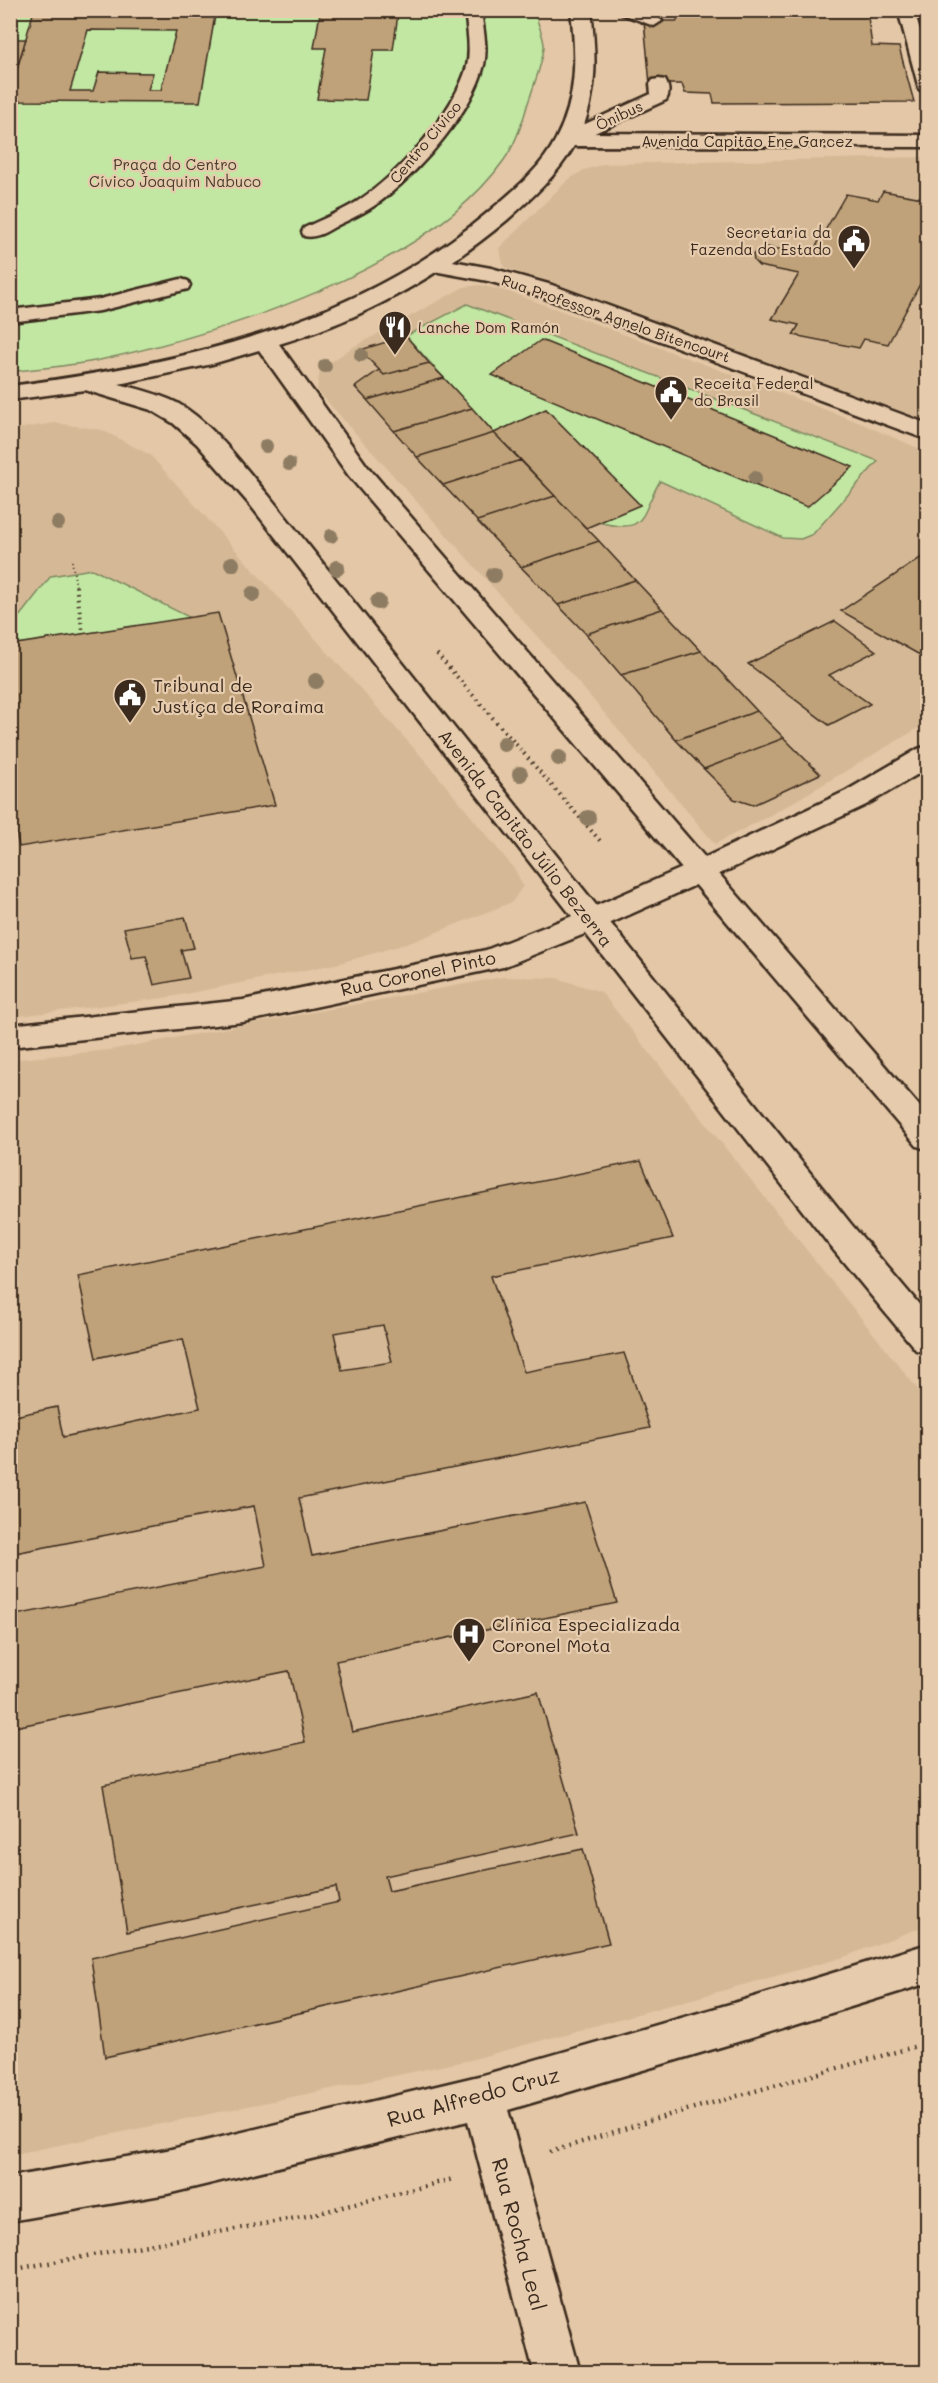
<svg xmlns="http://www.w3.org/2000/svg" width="938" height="2383" viewBox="0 0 938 2383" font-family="Mali,sans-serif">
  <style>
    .built { fill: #d5b996 }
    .green { fill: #c1e7a2; stroke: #7e8860; stroke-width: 1.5 }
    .building { fill: #bfa279; stroke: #3b2a1e; stroke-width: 1.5; fill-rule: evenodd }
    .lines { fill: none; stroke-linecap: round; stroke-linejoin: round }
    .lane-casing { stroke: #3b2a1e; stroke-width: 5 }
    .secondary-casing { stroke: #3b2a1e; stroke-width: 5 }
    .primary-casing { stroke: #3b2a1e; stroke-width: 5 }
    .path-far2 { stroke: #3b2a1e; stroke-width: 2; stroke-dasharray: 1 3; stroke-linecap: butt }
    .path-far1 { stroke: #3b2a1e; stroke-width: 4; stroke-dasharray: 1.5 4.5; stroke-linecap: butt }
    .path { stroke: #3b2a1e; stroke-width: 4.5; stroke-dasharray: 1.5 5; stroke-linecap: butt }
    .lane { fill: #e6cbad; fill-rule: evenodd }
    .secondary { fill: #e6cbad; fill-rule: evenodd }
    .primary { fill: #e6cbad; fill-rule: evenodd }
    .tree { fill: #8e7b62 }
    .labels { text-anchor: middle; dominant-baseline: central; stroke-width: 4.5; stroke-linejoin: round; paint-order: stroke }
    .far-street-label { font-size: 15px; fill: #3b2a1e; stroke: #e6cbad }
    .far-park-label { font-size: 15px; fill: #483d2b; stroke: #e6cbad }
    .far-poi-label { font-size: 15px; fill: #3b2a1e; stroke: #e6cbad; text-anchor: start }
    .poi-label { font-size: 18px; fill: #3b2a1e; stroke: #e6cbad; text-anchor: start }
    .street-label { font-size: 18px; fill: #3b2a1e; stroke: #e6cbad }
    .near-street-label { font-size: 21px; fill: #3b2a1e; stroke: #e6cbad }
  </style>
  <rect width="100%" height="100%" fill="#e3c7a6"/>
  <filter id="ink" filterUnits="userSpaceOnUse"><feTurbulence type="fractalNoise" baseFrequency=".0167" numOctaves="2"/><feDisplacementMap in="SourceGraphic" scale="12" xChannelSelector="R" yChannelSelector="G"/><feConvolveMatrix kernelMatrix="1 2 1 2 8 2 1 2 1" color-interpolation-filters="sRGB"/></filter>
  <g filter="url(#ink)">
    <path class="built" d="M927 157V424L504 267 499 248 568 180 584 170 605 164Z
      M480 285 513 293 853 420 927 452V723L778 811 715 844 584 689 317 390 320 370 350 349 464 287Z
      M55 423 102 430 150 455 428 764 515 870 523 886 512 902 412 942 340 963 170 997 11 1017V430Z
      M503 977 556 978 601 992 927 1401V1925L841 1958 470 2060 11 2155 10 1060 110 1050Z"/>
    <path class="green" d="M10 11H534C537 21 543 34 544 45 545 57 531 93 527 106 522 124 515 145 504 160 428 269 226 332 100 360 71 366 40 368 11 372Z
      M467 304 878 461 813 534 801 539 783 538 660 481C639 516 649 535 598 522L640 505 546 409 494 433 406 336Z
      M92 569 191 618 11 645V627L51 576Z"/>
    <path class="building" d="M34 10H216L200 102 10 101V94ZM88 30 176 31 161 90H148L153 73 99 72 93 91H70Z
      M708 10H867L872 46 899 47 914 102 714 103 712 94 685 93 682 84H650L644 21H677L678 12Z
      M320 13 398 14 393 50H374L366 100 317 99 326 48H314Z
      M10 39H26L18 64H10Z
      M883 191 928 199V269L888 344 864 339 859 348 793 335 799 325 772 319 799 274 759 266 754 261 753 255 757 250 767 247 811 255 846 194 878 200Z
      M406 336 429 363 384 375 360 350Z
      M541 340 853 467 807 507 492 375Z
      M429 363 444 378 367 400 355 387 379 370 384 375Z
      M444 378 472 408 394 431 367 400Z
      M472 408 494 433 417 457 394 431Z
      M546 409 640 505 586 528 494 433Z
      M494 433 521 460 443 485 417 457Z
      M521 460 555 496 477 521 443 485Z
      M555 496 599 541 521 567 477 521Z
      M599 541 635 580 558 605 521 567Z
      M928 553V658L927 659 841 611Z
      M635 580 662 609 586 634 558 605Z
      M662 609 701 651 621 675 586 634Z
      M218 613 275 805 19 847 10 803V645Z
      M835 621 876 651 829 675 870 704 829 725 748 664Z
      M701 651 757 711 676 740 621 675Z
      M757 711 784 738 704 769 676 740Z
      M784 738 820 774 753 805 734 799 704 769Z
      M185 917 194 948 181 950 189 978 154 985 146 956 132 958 124 928Z
      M641 1161 673 1238 491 1276 524 1372 624 1353 650 1428 299 1498 312 1556 585 1502 617 1603 336 1661 352 1732 538 1692 579 1833 385 1876 389 1891 583 1849 609 1943 105 2057 91 1958 339 1902 336 1887 127 1932 103 1785 305 1742 289 1671 10 1728V1616L266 1566 254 1506 10 1554V1417L57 1407 63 1437 200 1408 183 1339 96 1358 78 1275ZM383 1325 392 1362 342 1370 334 1333Z"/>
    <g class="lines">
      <g class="lane-casing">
        <path id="lane" d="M465 10H481C483 28 488 48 484 65 472 112 422 168 386 197 372 209 355 217 338 225 327 231 317 239 304 236L302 232 304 228C322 219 341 212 358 201 399 174 454 113 467 66 471 48 467 28 465 10Z
          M617 10C632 10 651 9 662 21L654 26 619 13Z
          M898 10H914L928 57V94L919 89Z
          M659 79 665 80C669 86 670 94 666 100L573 143H561L558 139 561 135 651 94 650 84 653 80Z
          M181 279 188 281 190 285 188 289 100 311 10 322V310L100 299Z"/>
      </g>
      <g class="secondary-casing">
        <path id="secondary" d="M436 258 491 268 552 285 928 424V440L536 295 488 281 428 270 425 265 428 260Z
          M928 746V768L866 805 709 879 602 927 503 967 243 1022 10 1047V1025L243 1000 486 950 580 913 689 865 846 791 918 749Z
          M928 1944V1983L744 2040 508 2110 580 2372H534L468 2121 167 2194 10 2221V2177L167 2150 483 2075 744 2000Z"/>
      </g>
      <g class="primary-casing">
        <path id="primary" d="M571 10H591C596 54 598 91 581 133L928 135V147L574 146C557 175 532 198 507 220 440 276 363 319 279 344L367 466 928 1116V1150L917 1146 349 476 259 350 212 364 119 384C138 389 159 394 177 403 214 424 241 464 269 496L851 1224 928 1315V1354L916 1350 827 1242 251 506 197 444 173 423 151 410 85 390 10 400V386C179 364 352 326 486 214 511 193 541 169 556 139 578 97 576 56 571 10Z"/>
      </g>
      <path class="path-far2" d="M72 561 76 587"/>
      <path class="path-far1" d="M76 586 83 634
        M437 654 602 843"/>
      <path class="path" d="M550 2152 669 2115 928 2043
        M10 2270 307 2216 453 2179"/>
      <use href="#lane" class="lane"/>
      <use href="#secondary" class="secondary"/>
      <use href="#primary" class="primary"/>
    </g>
    <g class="tree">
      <circle cx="361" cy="355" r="7"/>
      <circle cx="325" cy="366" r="7"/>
      <circle cx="266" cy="446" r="7"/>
      <circle cx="289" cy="464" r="7"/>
      <circle cx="755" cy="478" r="7"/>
      <circle cx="58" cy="523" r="7"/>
      <circle cx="331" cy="536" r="7"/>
      <circle cx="232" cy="564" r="8"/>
      <circle cx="337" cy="568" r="8"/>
      <circle cx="494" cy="575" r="8"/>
      <circle cx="253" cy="594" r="8"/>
      <circle cx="378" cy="602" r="8"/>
      <circle cx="316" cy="681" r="8"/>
      <circle cx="504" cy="744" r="8"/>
      <circle cx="559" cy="758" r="8"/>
      <circle cx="520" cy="774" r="8"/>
      <circle cx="588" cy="818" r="8"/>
    </g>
  </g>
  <defs>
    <g id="civic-pin" transform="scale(1.725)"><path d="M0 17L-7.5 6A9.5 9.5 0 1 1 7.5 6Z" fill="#3b2a1e" stroke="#e6cbad"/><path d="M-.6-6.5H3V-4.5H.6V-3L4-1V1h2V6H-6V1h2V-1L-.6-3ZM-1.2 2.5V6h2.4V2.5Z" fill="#fff"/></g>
    <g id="restaurant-pin" transform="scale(1.725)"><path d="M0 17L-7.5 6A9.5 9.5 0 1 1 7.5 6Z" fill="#3b2a1e" stroke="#e6cbad"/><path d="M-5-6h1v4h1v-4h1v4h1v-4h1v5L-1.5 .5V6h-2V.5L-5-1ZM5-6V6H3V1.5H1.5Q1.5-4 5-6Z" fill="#fff"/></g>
    <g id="hospital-pin" transform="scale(1.725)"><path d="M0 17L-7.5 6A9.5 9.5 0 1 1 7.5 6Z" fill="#3b2a1e" stroke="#e6cbad"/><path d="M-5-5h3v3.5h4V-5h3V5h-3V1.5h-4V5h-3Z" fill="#fff"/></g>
  </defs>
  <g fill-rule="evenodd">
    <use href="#civic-pin" x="854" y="241"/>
    <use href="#restaurant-pin" x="395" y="327"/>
    <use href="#civic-pin" x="671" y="392"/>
    <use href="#civic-pin" x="130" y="695"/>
    <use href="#hospital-pin" x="469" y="1634"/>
  </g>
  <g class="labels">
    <g class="far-street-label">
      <text transform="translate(619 115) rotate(-25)">Ônibus</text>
      <text x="747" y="141">Avenida Capitão Ene Garcez</text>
      <text transform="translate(425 142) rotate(-50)">Centro Cívico</text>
      <text transform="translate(616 318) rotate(19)">Rua Professor Agnelo Bitencourt</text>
    </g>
    <g class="far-park-label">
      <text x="175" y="164">Praça do Centro<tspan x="175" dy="17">Cívico Joaquim Nabuco</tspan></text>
    </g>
    <g class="far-poi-label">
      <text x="831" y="232" text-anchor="end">Secretaria da<tspan x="831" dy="17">Fazenda do Estado</tspan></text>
      <text x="418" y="327">Lanche Dom Ramón</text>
      <text x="694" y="383">Receita Federal<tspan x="694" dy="17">do Brasil</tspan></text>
    </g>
    <g class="poi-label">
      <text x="153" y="685">Tribunal de<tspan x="153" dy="21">Justíça de Roraima</tspan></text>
      <text x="492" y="1624">Clínica Especializada<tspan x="492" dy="21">Coronel Mota</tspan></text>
    </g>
    <g class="street-label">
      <text transform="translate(526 838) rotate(52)">Avenida Capitão Júlio Bezerra</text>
      <text transform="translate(418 973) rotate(-12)">Rua Coronel Pinto</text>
    </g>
    <g class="near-street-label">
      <text transform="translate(473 2096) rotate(-15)">Rua Alfredo Cruz</text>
      <text transform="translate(520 2234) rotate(75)">Rua Rocha Leal</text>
    </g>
  </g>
  <rect width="938" height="2383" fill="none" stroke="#e6cbad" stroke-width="36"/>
  <rect x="18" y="18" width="902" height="2347" fill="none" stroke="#3b2a1e" stroke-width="2" filter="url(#ink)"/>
</svg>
